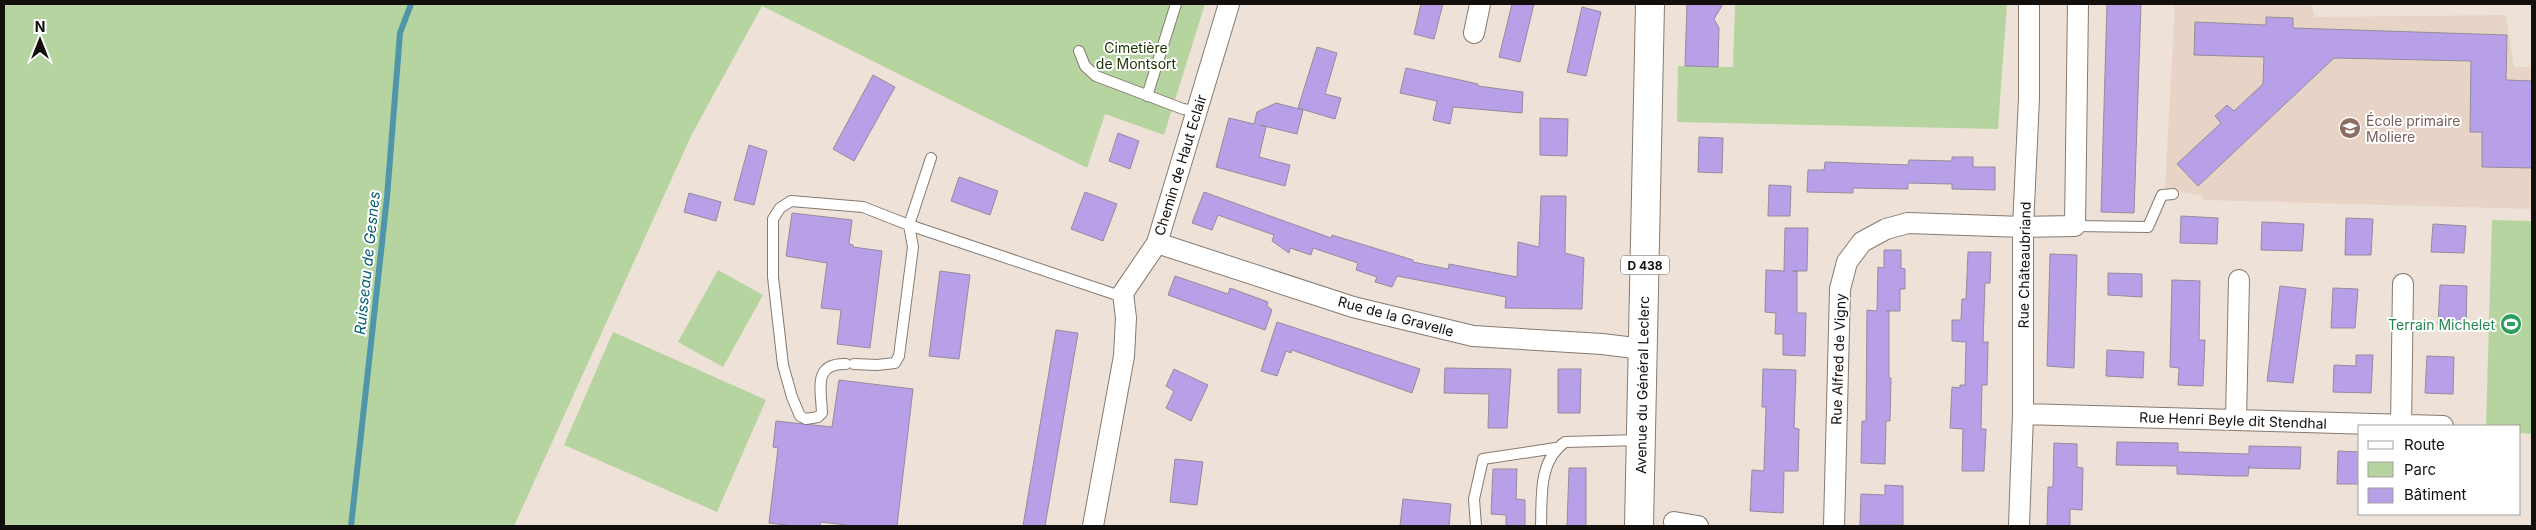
<svg xmlns="http://www.w3.org/2000/svg" width="2536" height="530" viewBox="0 0 2536 530" font-family="Inter,sans-serif">
  <style>
    .built { fill: #e8d4c6 }
    .green { fill: #b6d49f }
    .lines { fill: none; stroke-linecap: round; stroke-linejoin: round }
    .stream { stroke: #5096ab; stroke-width: 6 }
    .building { fill: #b8a0e8; stroke: #918d9a }
    .lane-casing { stroke: #867a71; stroke-width: 12 }
    .street-casing { stroke: #867a71; stroke-width: 22 }
    .primary-casing { stroke: #867a71; stroke-width: 30 }
    .lane { stroke: #fff; stroke-width: 10 }
    .street { stroke: #fff; stroke-width: 20 }
    .primary { stroke: #fff; stroke-width: 28 }
    .labels { text-anchor: middle; dominant-baseline: central; stroke-width: 4; stroke-linejoin: round; paint-order: stroke }
    .shield { fill: #fff; stroke: #5a5755; stroke-width: 1 }
    .shield-label { font-size: 12px; font-weight: bold; fill: #130f0c }
    .park-label { font-size: 14px; fill: #1b3200; stroke: #fff }
    .education-label { font-size: 14px; fill: #785e54; stroke: #fff; text-anchor: start }
    .street-label { font-size: 14px; fill: #130f0c; stroke: #fff }
    .leisure-label { font-size: 14px; fill: #27864d; stroke: #fff; text-anchor: end }
    .water-label { font-size: 15px; font-style: italic; fill: #005c71; stroke: #fff }
  </style>
  <rect width="100%" height="100%" fill="#eee1d7"/>
  <path class="built" d="M2175 4H2311L2315 17 2506 15 2514 67H2532V209L2205 200 2200 195 2165 189Z"/>
  <path class="green" d="M4 4H1205L1164 135 1105 114 1087 168 762 6 692 134 514 526H4Z
    M1735 4H2007L1998 129 1677 122 1678 66 1733 67Z
    M2492 220 2532 221V434L2520 433V426H2486Z
    M718 270 763 295 723 367 678 342Z
    M613 332 766 400 717 512 564 445Z"/>
  <g class="lines">
    <path class="stream" d="M351 526 387 197 400 33 411 4"/>
  </g>
  <path class="building" d="M1421 4H1443L1434 39 1414 34Z
    M1512 4H1534L1520 62 1499 57Z
    M1687 4H1723L1714 19 1719 28 1718 67 1685 66Z
    M2107 4H2141L2134 213 2101 212Z
    M1582 7 1601 12 1586 76 1567 72Z
    M2266 17 2293 18V28L2507 35 2506 80 2532 81V168L2482 167V132H2470L2471 61 2334 58 2198 186 2177 164 2221 123 2215 116 2227 105 2234 111 2263 84 2264 57 2194 55 2195 22 2266 25Z
    M1317 47 1337 53 1325 94 1341 98 1335 119 1298 108Z
    M1406 68 1478 84V86L1523 92 1522 113 1453 107 1450 124 1433 120 1437 101 1400 93Z
    M873 75 895 87 854 161 833 149Z
    M1276 103 1303 110 1297 134 1260 125 1266 127 1259 157 1290 165 1285 186 1216 167 1229 118 1254 124 1257 112Z
    M1540 118 1568 119 1567 156 1540 155Z
    M1118 133 1139 141 1130 169 1109 161Z
    M1699 137 1723 138 1722 173 1698 172Z
    M749 145 767 151 754 205 734 200Z
    M1952 157H1973V167H1995V190L1952 189V184L1908 183V189L1853 188V193L1807 192 1808 170H1824L1825 162 1908 165 1909 160 1952 161Z
    M959 177 998 191 990 215 951 201Z
    M1769 185 1791 186 1790 216H1768Z
    M1085 192 1117 204 1103 241 1071 229Z
    M1204 192 1331 238 1332 235 1413 260V262L1448 269 1449 264 1517 277 1518 242 1539 247 1541 196H1566L1565 253 1584 258 1582 309 1505 308 1506 297 1397 276 1392 287 1375 282 1377 277 1356 270 1358 263 1313 248 1311 255 1290 248 1289 253 1272 241 1274 235 1218 215 1212 230 1192 223Z
    M689 193 721 202 716 221 684 212Z
    M792 213 852 220 849 244 853 245V247L882 251 870 348 837 344 841 310 821 308 827 263 786 256Z
    M2181 216 2218 218 2217 244 2180 243Z
    M2346 218 2373 219 2371 255H2345Z
    M2262 222 2304 224 2302 251 2261 250Z
    M2433 224 2466 226 2464 253 2431 252Z
    M1785 228H1808L1807 271H1793H1797V313H1806L1805 356 1783 355V334H1775L1776 313 1765 312 1766 270 1784 271Z
    M1884 250H1901V268L1905 269V289H1900V311H1886H1889V378H1891L1890 421H1886L1885 464 1861 463 1862 421H1866L1867 310 1877 311 1878 267 1884 268Z
    M1968 252H1991L1990 283H1985L1983 342H1988L1987 385H1982L1981 429H1986L1984 471H1962L1963 429 1950 428 1952 387 1960 388V385H1965L1966 342 1952 341V320H1961L1962 299H1966Z
    M2050 254 2077 255 2074 368 2047 366Z
    M940 271 970 275 959 359 929 356Z
    M2108 273 2142 274V297L2108 295Z
    M1175 276 1228 294 1230 288 1268 302 1267 306 1272 310 1265 330 1168 295Z
    M2172 280 2200 281 2199 340H2205L2203 386 2178 385 2179 368 2170 367Z
    M2440 285 2467 286 2466 325 2438 324Z
    M2280 286 2306 289 2293 383 2267 381Z
    M2333 288 2358 289 2355 328H2331Z
    M1277 322 1420 369 1412 393 1292 350 1291 353 1286 351 1277 376 1261 371Z
    M1056 330 1078 333 1045 526H1023Z
    M2107 350 2144 352 2143 378 2106 376Z
    M2356 355H2373L2371 393 2333 392 2334 365 2356 366Z
    M2427 356 2454 357 2453 394 2425 393Z
    M1445 368 1511 369 1507 428H1488L1489 394 1444 393Z
    M1174 369 1208 385 1191 421 1166 408 1174 391 1166 386Z
    M1558 369H1581L1580 413H1558Z
    M1763 369 1796 370 1794 428 1799 429 1798 471H1784L1783 513 1750 511 1752 470 1764 471 1766 407H1762Z
    M839 380 913 389 897 526H854L821 522 820 526H794L769 523 778 448 773 447 776 421 832 427Z
    M2117 442 2178 443V452L2249 454V446L2301 447 2300 469 2249 468V466L2248 476H2230L2177 474V466L2116 465Z
    M2054 443 2077 444V467L2083 468 2082 510 2070 509V526H2047L2048 487H2053Z
    M2338 451 2360 452V484H2337Z
    M1175 459 1203 462 1197 505 1170 502Z
    M1569 468H1586V526H1567Z
    M1493 469H1517L1516 499 1525 500V526H1506V515L1491 514Z
    M1885 485 1903 486V525H1860L1861 494 1885 495Z
    M1403 499 1451 504 1449 526H1400Z"/>
  <g class="lines">
    <g class="lane-casing">
      <path id="lane" d="M1079 51 1085 66 1096 76 1183 109 1196 111
        M1147 96 1176 4
        M2075 226 2148 227 2162 195 2173 194
        M846 364C813 363 821 388 822 413L818 417 806 419 800 416 792 397 783 365 773 277V219L780 208 791 201 863 207 909 225 1123 297
        M854 364 877 365 895 363 899 356 913 247 909 225 931 158
        M1476 526 1474 499 1483 459 1556 448
        M1541 526C1542 497 1538 461 1565 442L1640 440"/>
    </g>
    <g class="street-casing">
      <path id="street" d="M1474 33 1480 4
        M1157 243 1353 307 1473 336 1602 344 1643 349
        M2023 414 2443 426
        M2236 420 2239 280
        M2401 426 2403 284
        M1674 522 1698 526
        M1093 526 1124 356 1126 318 1123 293 1157 243 1229 4
        M1834 526 1840 289 1847 262 1862 242 1886 229 1908 223 2023 227 2075 226 2078 4
        M2019 526 2023 414V227L2029 98V4"/>
    </g>
    <g class="primary-casing">
      <path id="primary" d="M1639 526 1650 4"/>
    </g>
    <use href="#lane" class="lane"/>
    <use href="#street" class="street"/>
    <use href="#primary" class="primary"/>
  </g>
  <defs>
    <g id="school-disc" transform="scale(1.125)"><circle r="9.5" fill="#8d6e63" stroke="#fff"/><path d="M0-5L7-2L0 1L-7-2ZM-4 1L0 2.5L4 1V4Q0 6-4 4Z" fill="#fff"/></g>
    <g id="stadium-disc" transform="scale(1.125)"><circle r="9.5" fill="#2e9e5b" stroke="#fff"/><path d="M0-5a6.5 5 0 1 0 0 10a6.5 5 0 1 0 0-10ZM-3.5-1.8h7v3.6h-7Z" fill="#fff"/></g>
  </defs>
  <g fill-rule="evenodd">
    <use href="#school-disc" x="2350" y="128"/>
    <use href="#stadium-disc" x="2511" y="324"/>
  </g>
  <g class="labels">
    <rect class="shield" x="1621" y="255.5" width="48" height="19" rx="4"/>
    <g class="shield-label">
      <text x="1645" y="265">D 438</text>
    </g>
    <g class="park-label">
      <text x="1136" y="47">Cimetière<tspan x="1136" dy="16">de Montsort</tspan></text>
    </g>
    <g class="education-label">
      <text x="2366" y="120">École primaire<tspan x="2366" dy="16">Moliere</tspan></text>
    </g>
    <g class="street-label">
      <text transform="translate(1180 165) rotate(-73)">Chemin de Haut Eclair</text>
      <text transform="translate(2024 265) rotate(-89)">Rue Châteaubriand</text>
      <text transform="translate(1396 316) rotate(15)">Rue de la Gravelle</text>
      <text transform="translate(1838 359) rotate(-88)">Rue Alfred de Vigny</text>
      <text transform="translate(1642 385) rotate(-89)">Avenue du Général Leclerc</text>
      <text transform="translate(2233 420) rotate(2)">Rue Henri Beyle dit Stendhal</text>
    </g>
    <g class="leisure-label">
      <text x="2495" y="324">Terrain Michelet</text>
    </g>
    <g class="water-label">
      <text transform="translate(367 263) rotate(-84)">Ruisseau de Gesnes</text>
    </g>
  </g>
  <rect width="2536" height="530" fill="none" stroke="#130f0c" stroke-width="10"/>
  <rect x="2358" y="425" width="162" height="90" fill="#ffffff" stroke="#a19f9e"/>
  <rect x="2368" y="441" width="25" height="8" fill="#ffffff" stroke="#a19f9e"/>
  <text x="2404" y="450" font-size="15" fill="#130f0c">Route</text>
  <rect x="2368" y="462" width="25" height="15" fill="#b6d49f" stroke="#a19f9e"/>
  <text x="2404" y="475" font-size="15" fill="#130f0c">Parc</text>
  <rect x="2368" y="488" width="25" height="15" fill="#b8a0e8" stroke="#a19f9e"/>
  <text x="2404" y="500" font-size="15" fill="#130f0c">Bâtiment</text>
  <g transform="translate(40 40)" stroke="#ffffff" stroke-width="4" paint-order="stroke">
  <path d="M0-4L9 19L0 12L-9 19Z" fill="#130f0c"/>
  <text y="-8" font-size="14" font-weight="bold" text-anchor="middle" fill="#130f0c">N</text>
  </g>
</svg>
